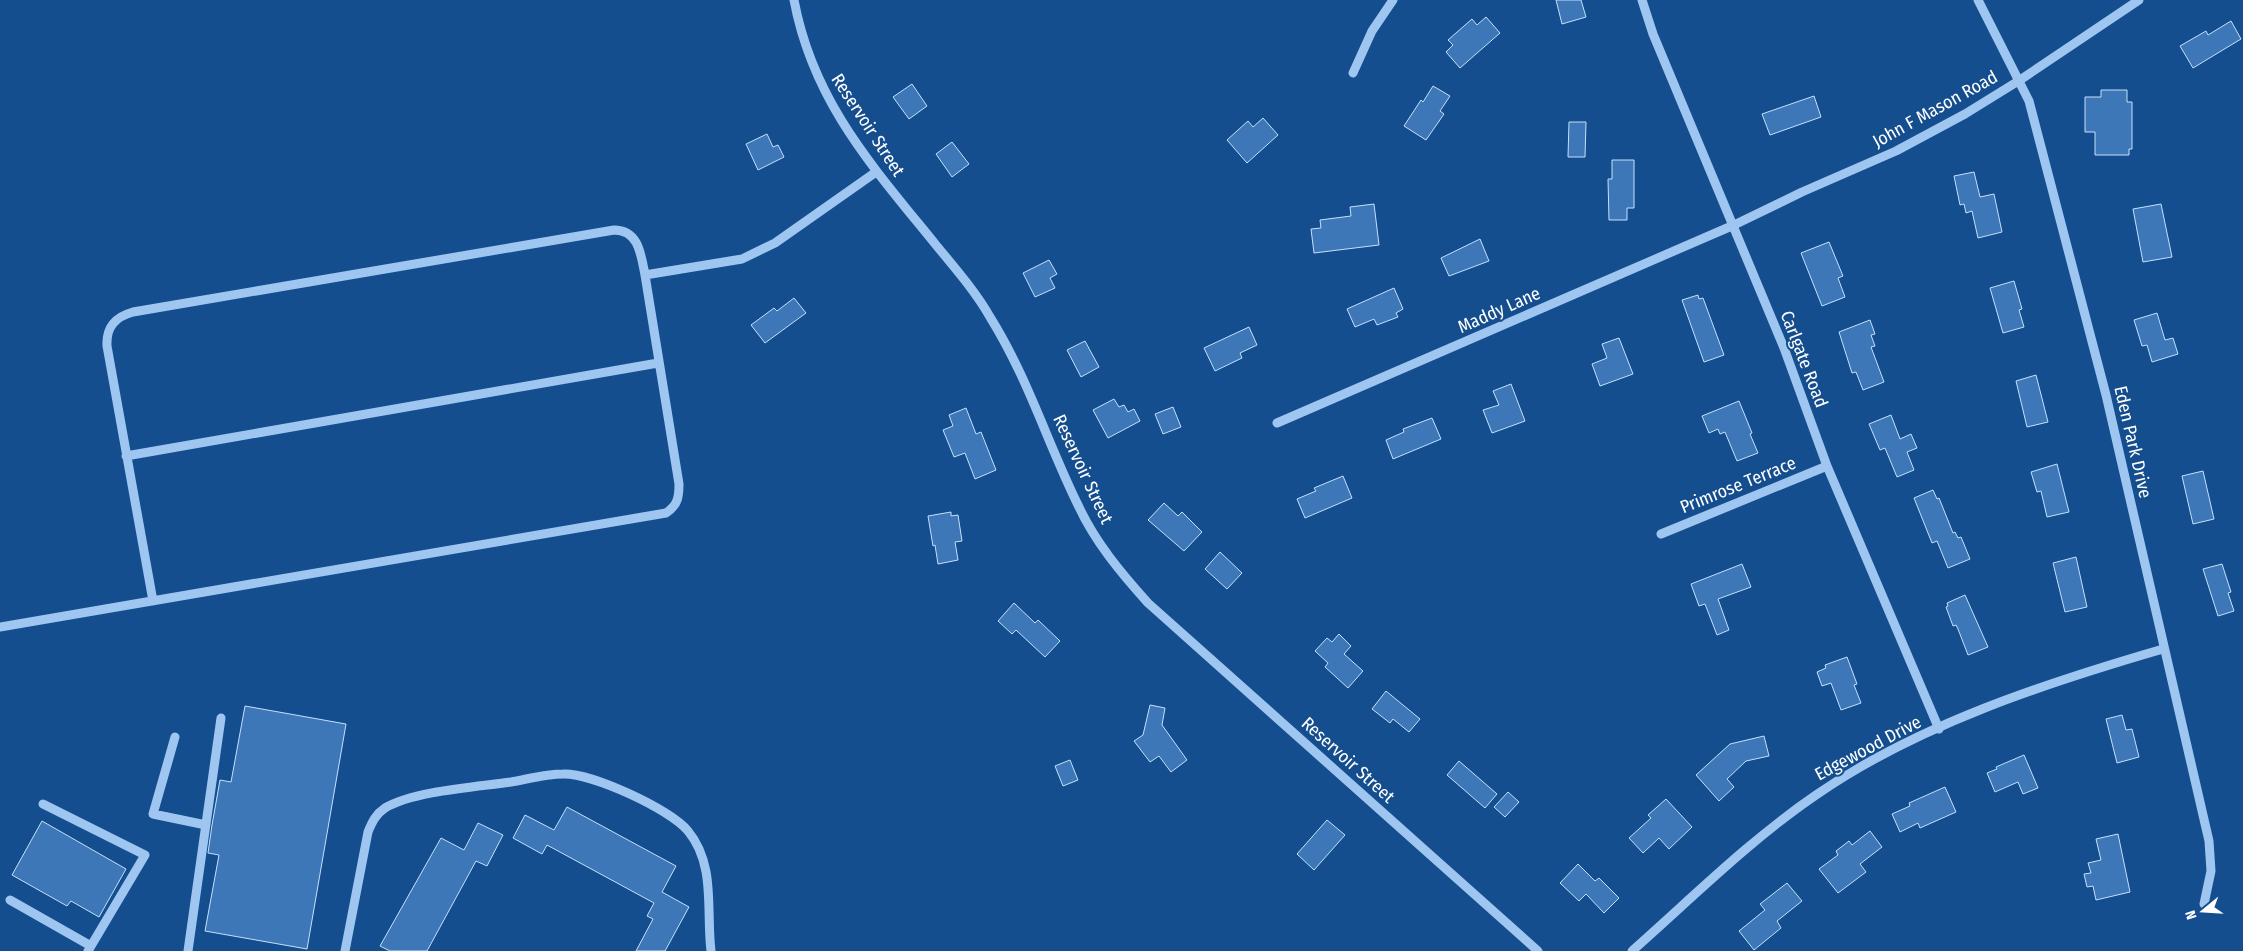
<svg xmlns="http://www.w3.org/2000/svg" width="2243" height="951" viewBox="0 0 2243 951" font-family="'Fira Sans Condensed',sans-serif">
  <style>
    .building { fill: #3d77b7; stroke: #c5e0fc }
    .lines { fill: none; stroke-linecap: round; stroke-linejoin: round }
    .minor { stroke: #9ec6f1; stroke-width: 9 }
    .labels { text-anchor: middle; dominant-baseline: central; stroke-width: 4; stroke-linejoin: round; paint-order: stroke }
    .street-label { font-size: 18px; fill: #fff; stroke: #144e8e }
  </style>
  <rect width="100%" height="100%" fill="#144e8e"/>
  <path class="building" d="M1556 0H1581L1586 17 1562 24Z
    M1486 17 1500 33 1460 68 1446 52 1453 45 1448 40 1472 19 1477 25Z
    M2231 21 2241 39 2193 68 2180 46 2206 31 2208 35Z
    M912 84 927 106 909 119 893 97Z
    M1433 86 1450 96 1440 111 1444 114 1426 140 1404 126 1421 100 1423 102Z
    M2101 90H2127V102H2132V149H2129V155H2095V132H2085V97H2101Z
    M1814 96 1821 117 1770 135 1762 114Z
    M1263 118 1278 135 1247 163 1227 140 1248 121 1253 127Z
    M1569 122H1586L1585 157H1568Z
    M767 134 773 147 778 145 784 157 758 170 746 144Z
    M952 142 969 164 952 177 936 154Z
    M1612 160H1634V208H1627V220H1609L1608 179H1612Z
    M1974 172 1980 197 1994 194 2002 232 1978 238 1972 211 1966 213 1964 204 1960 205 1954 176Z
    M1374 204 1379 245 1314 253 1311 229 1321 228 1320 220 1351 216 1350 207Z
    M2161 204 2172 257 2143 262 2133 209Z
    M1480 239 1489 261 1449 276 1441 258Z
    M1829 242 1843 276 1838 278 1845 297 1822 306 1801 253Z
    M1049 260 1057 274 1050 278 1055 288 1035 297 1023 273Z
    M2014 281 2022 309 2019 310 2024 327 2003 333 1990 288Z
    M1394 288 1403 309 1396 313 1398 317 1377 325 1374 319 1355 327 1347 309Z
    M1698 295 1699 299 1703 298 1724 355 1704 362 1682 300Z
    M794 298 806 313 765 343 751 325 774 308 777 311Z
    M2157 313 2165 340 2173 338 2178 354 2152 362 2147 345 2142 346 2134 320Z
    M1870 320 1875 334 1871 335 1875 346 1871 347 1884 382 1863 390 1856 372 1852 373 1839 332Z
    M1249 327 1257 345 1240 353 1242 358 1215 371 1204 348Z
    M1619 338 1633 374 1600 386 1592 364 1607 358 1602 344Z
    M1085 341 1099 367 1081 377 1067 350Z
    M2036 375 2048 422 2027 427 2016 381Z
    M1511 384 1525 421 1492 433 1483 410 1499 405 1493 391Z
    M1114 399 1119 407 1124 405 1128 412 1134 409 1140 421 1108 438 1093 410Z
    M1739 401 1752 433 1750 434 1758 453 1737 461 1725 432 1720 434 1718 429 1709 433 1702 416Z
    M1173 407 1181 427 1163 434 1155 414Z
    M966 408 976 434 981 432 996 470 975 479 965 453 954 457 943 430 953 426 949 415Z
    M1891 415 1900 439 1911 434 1917 448 1907 452 1914 470 1897 477 1885 448 1880 450 1869 424Z
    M1432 418 1441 439 1393 459 1386 440 1404 432 1403 429Z
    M2057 464 2069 512 2047 517 2041 491 2037 492 2031 472Z
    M2203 471 2214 519 2193 524 2182 476Z
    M1343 476 1352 498 1305 518 1297 499 1316 491 1314 488Z
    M1933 490 1937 499 1939 498 1953 533 1955 532 1958 538 1961 537 1970 559 1948 568 1937 541 1932 543 1914 498Z
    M1164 503 1178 516 1182 512 1202 532 1184 551 1148 520Z
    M951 512V516L958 515 962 541 955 542 958 560 938 564 935 545 933 546 928 516Z
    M1220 552 1242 573 1227 589 1205 569Z
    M2076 557 2087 607 2065 612 2053 563Z
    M1742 564 1751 587 1718 599 1729 630 1717 635 1705 604 1699 606 1691 584Z
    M2222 564 2231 592 2228 593 2234 611 2218 616 2203 569Z
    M1965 595 1988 647 1968 655 1958 629 1956 625 1953 626 1946 607 1948 606 1947 603Z
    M1014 603 1035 623 1038 620 1060 641 1045 657 1016 630 1012 634 998 621Z
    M1339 634 1351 646 1344 654 1363 671 1348 688 1325 667 1328 663 1315 651 1327 638 1332 642Z
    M1847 657 1857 684 1854 685 1861 703 1841 710 1831 683 1822 686 1817 672 1826 668 1825 665Z
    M1386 691 1420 719 1409 732 1393 719 1390 723 1372 709Z
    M1150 705 1165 708 1162 725 1187 760 1171 772 1159 756 1150 762 1134 741 1143 735Z
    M245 706 346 724 307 949 205 931 219 855 208 853 212 825 220 780 231 782Z
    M2122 715 2126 730 2132 729 2139 757 2117 763 2106 719Z
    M1764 736 1769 756 1746 761 1727 779 1734 787 1719 801 1696 775 1730 744Z
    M2024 755 2038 788 2023 794 2018 782 1995 792 1987 773 1997 769 1996 767Z
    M1070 760 1078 780 1063 786 1055 766Z
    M1459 761 1497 794 1485 808 1447 775Z
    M1945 787 1956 812 1920 828 1918 823 1900 832 1892 814 1910 806 1909 803Z
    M1508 792 1519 802 1505 817 1494 807Z
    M1666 799 1692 827 1669 849 1659 838 1643 853 1629 838 1651 818 1648 815Z
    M567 807 676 866 662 892 689 907 665 951H636L653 919 647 916 654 903 547 845 542 854 513 838 525 815 554 830Z
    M1327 820 1345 835 1314 870 1297 854Z
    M42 821 126 869 99 917 71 901 67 906 12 875Z
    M478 823 503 835 487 866 476 861 427 951H390L380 946 441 838 464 850Z
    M1870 831 1882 847 1860 864 1866 872 1838 893 1819 869 1838 855 1836 851 1849 841 1852 845Z
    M2118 834 2130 892 2096 900 2093 886 2087 887 2084 874 2091 873 2088 863 2101 860 2096 839Z
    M1578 864 1595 881 1599 878 1619 898 1604 913 1586 894 1579 901 1560 883Z
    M1787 883 1802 901 1777 921 1781 928 1754 950 1739 931 1765 910 1760 904Z"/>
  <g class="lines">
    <path class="minor" d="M794 0C813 102 873 167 936 245 955 268 975 291 990 317 1028 378 1047 442 1078 505 1095 542 1121 573 1148 603L1538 951
      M1642 0 1653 34 1784 348 1827 466 1939 729
      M1978 0 2029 101 2106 395 2209 841 2211 871 2204 904
      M1353 73 1372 31 1393 0
      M645 275 742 259 775 243 876 172
      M1277 423 1734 225 1802 192 1896 151 1965 114 2020 80 2139 0
      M126 456 658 363
      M1661 534 1827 466
      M0 627 666 513C678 505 679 497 679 484L645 275C641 255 639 230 614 230L133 312C115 317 106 327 107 346L153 601
      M175 737 153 814 206 825
      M43 804 145 855 88 951
      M10 900 91 946
      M188 951 221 718
      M345 951 368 832C372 822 376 814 385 808 414 791 476 787 511 782 528 779 546 774 563 774 592 773 670 809 688 831 716 865 706 910 711 951
      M1632 951C1692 898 1750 840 1816 795 1917 725 2046 683 2163 649"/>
  </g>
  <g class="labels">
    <g class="street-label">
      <text transform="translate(1935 109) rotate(-29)">John F Mason Road</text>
      <text transform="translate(868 125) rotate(57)">Reservoir Street</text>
      <text transform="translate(1499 310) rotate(-24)">Maddy Lane</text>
      <text transform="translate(1804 359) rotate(69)">Carlgate Road</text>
      <text transform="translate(2133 442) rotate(77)">Eden Park Drive</text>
      <text transform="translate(1083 469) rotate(65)">Reservoir Street</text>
      <text transform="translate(1738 485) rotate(-22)">Primrose Terrace</text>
      <text transform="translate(1868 748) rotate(-28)">Edgewood Drive</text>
      <text transform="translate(1348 760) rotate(42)">Reservoir Street</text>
    </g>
  </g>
  <g transform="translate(2203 911) rotate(252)" stroke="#144e8e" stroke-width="4" paint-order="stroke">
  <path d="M0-4L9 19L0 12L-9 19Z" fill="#ffffff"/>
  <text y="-8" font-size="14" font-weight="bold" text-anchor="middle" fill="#ffffff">N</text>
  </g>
</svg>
